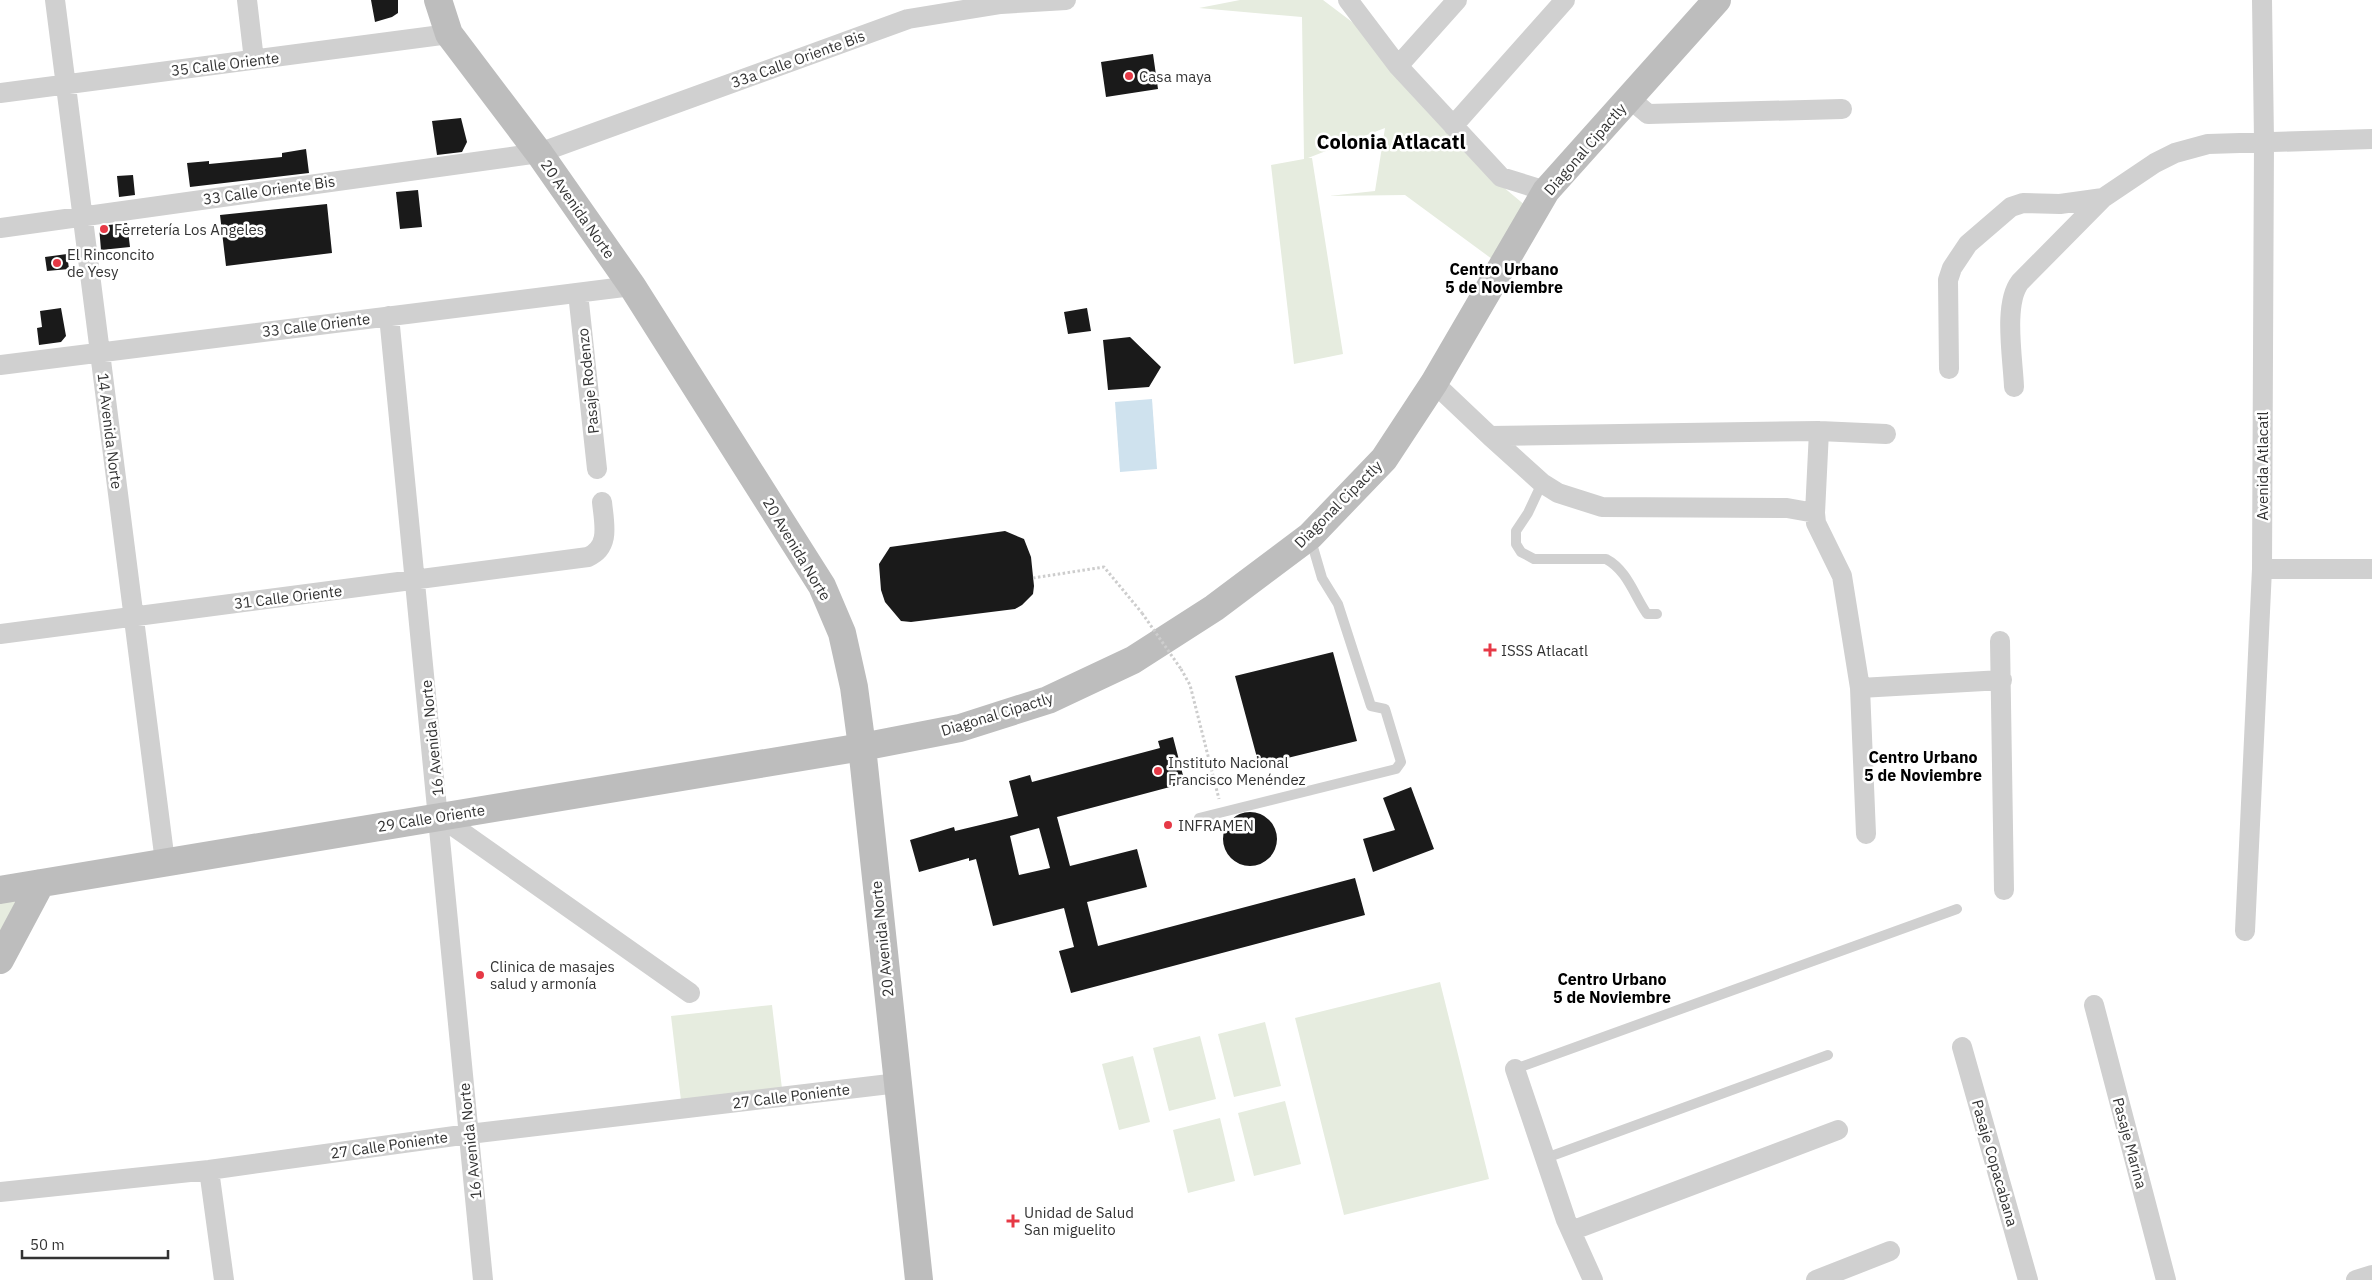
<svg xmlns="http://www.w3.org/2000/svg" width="2372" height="1280" viewBox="0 0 2372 1280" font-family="'IBM Plex Sans',sans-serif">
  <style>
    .green { fill: #e6ecdf }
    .water { fill: #cfe2ee }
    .building { fill: #1a1a1a; fill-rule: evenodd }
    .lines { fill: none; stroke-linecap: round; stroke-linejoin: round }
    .path { stroke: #cdcdcd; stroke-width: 3; stroke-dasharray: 2.5 2.5; stroke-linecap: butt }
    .lane { stroke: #d0d0d0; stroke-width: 10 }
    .street { stroke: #d0d0d0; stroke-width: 20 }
    .secondary { stroke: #bdbdbd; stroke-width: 28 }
    .path-bridge { stroke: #cdcdcd; stroke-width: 3; stroke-dasharray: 2.5 2.5; stroke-linecap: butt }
    .poi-dot { fill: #e63946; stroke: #fff; stroke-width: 2 }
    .labels { text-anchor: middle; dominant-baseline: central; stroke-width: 5; stroke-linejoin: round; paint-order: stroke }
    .street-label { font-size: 15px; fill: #333; stroke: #fff }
    .poi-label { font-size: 15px; fill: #333; stroke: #fff; text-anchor: start }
    .neighbourhood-label { font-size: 16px; font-weight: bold; fill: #000; stroke: #fff }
    .district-label { font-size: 20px; font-weight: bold; fill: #000; stroke: #fff }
  </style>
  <rect width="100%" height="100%" fill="#fff"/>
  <path class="green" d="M1240 0H1323L1372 37 1496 181 1526 206 1492 259 1405 195 1329 196 1375 191 1385 128 1308 158H1312L1343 354 1294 364 1271 165 1304 159 1302 17 1199 8Z
    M30 892 0 952V896Z
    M1440 982 1489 1179 1344 1215 1295 1018Z
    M772 1005 783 1097 682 1109 671 1016Z
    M1265 1022 1281 1086 1234 1097 1218 1034Z
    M1200 1036 1216 1099 1169 1111 1153 1048Z
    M1133 1056 1150 1122 1119 1130 1102 1064Z
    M1285 1101 1301 1164 1254 1176 1238 1113Z
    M1220 1118 1235 1181 1188 1193 1173 1130Z"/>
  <path class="water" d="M1152 399 1157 469 1120 472 1115 402Z"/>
  <path class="building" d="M371 0H398V13L392 17 375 22Z
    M1153 54 1158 89 1106 97 1101 62Z
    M461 118 467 142 462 152 437 155 432 121Z
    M306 149 309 173 190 187 187 163 209 161V164L282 157V153Z
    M133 175 135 195 119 197 117 176Z
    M418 190 422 227 400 229 396 192Z
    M327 204 332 253 226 266 220 215Z
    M127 223 130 247 101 250 99 226Z
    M67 254 69 269 47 271 45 257Z
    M61 308 66 336 61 342 39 345 37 328 42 327 40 311Z
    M1087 308 1091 331 1068 334 1064 312Z
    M1130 337 1161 367 1149 387 1108 390 1103 340Z
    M1005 531 1024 539 1031 557 1034 586 1033 594 1022 605 1015 609 911 622 901 621 885 602 881 590 879 564 890 547Z
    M1333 652 1357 741 1259 765 1235 676Z
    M1173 737 1185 783 1057 817 1070 866 1137 849 1147 887 1087 902 1098 946 1355 878 1365 915 1071 993 1059 951 1074 947 1064 908 993 926 976 859 969 861V858L919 872 910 840 954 827 955 831 1018 816 1009 781 1030 775 1032 782 1160 748 1158 741ZM1039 828 1050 868 1019 875 1010 836Z
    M1411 787 1434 849 1373 872 1363 839 1395 830 1383 798Z
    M1223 839a27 27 0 1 1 54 0a27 27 0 1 1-54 0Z"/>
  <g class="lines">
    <path class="path" d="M1033 578 1104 567 1142 613
      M1181 669 1190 685 1219 799"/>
    <path class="lane" d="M1542 483 1528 513 1516 531V544L1521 552 1534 559H1606C1627 570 1634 595 1647 614H1657
      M1199 818 1396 769 1401 762 1385 709 1371 706 1338 604 1322 578 1310 537
      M1515 1069 1957 909
      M1546 1158 1828 1055"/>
    <path class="street" d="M55 0 165 862
      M247 0 254 60
      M1348 0 1398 66 1501 177 1546 191
      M1398 66 1457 0
      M0 93 449 34
      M1629 98 1648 114 1842 109
      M1453 126 1565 0
      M0 228 539 153 908 19 1001 4 1066 0
      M578 293 597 469
      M389 316 483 1280
      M0 365 632 286
      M1949 369 1948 280 1952 268 1968 244 2011 207 2023 203 2060 204 2103 198
      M1434 383 1490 436 1542 483 1558 493 1602 507 1787 508 1815 513 1816 523 1842 576 1860 688 1866 834
      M2014 387C2013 359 2003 304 2020 282L2103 198 2155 163 2175 153 2208 144 2372 139
      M1490 436 1819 431 1886 434
      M1815 513 1819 431
      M2262 569H2372
      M0 634 588 557C611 547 604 523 602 502
      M2000 641 2004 890
      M1860 688 2002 680
      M439 816 690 993
      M2245 931 2262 569 2264 141 2262 0
      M2094 1005 2166 1280
      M1962 1047 2028 1280
      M1515 1069 1566 1220 1593 1280
      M209 1170 224 1280
      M0 1192 209 1170 469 1134 898 1083
      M1571 1231 1838 1130
      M1816 1280 1890 1251
      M2356 1280 2372 1275"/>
    <path class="secondary" d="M438 0 449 34 539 153 632 286 822 586 842 633 854 687 862 747 919 1280
      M0 890 862 747 960 728 1048 700 1133 660 1214 608 1310 536 1384 459 1434 383 1546 191 1717 0
      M0 960 41 883"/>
    <path class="path-bridge" d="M1142 613 1181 669"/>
  </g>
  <g class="poi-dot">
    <circle cx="1129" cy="76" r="5"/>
    <circle cx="104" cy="229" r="5"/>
    <circle cx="57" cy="263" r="5"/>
    <path d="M1487.5 642.5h5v5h5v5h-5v5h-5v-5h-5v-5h5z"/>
    <circle cx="1158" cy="771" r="5"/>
    <circle cx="1168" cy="825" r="5"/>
    <circle cx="480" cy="975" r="5"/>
    <path d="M1010.5 1213.5h5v5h5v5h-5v5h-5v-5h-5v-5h5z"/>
  </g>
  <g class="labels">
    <g class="street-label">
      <text transform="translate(798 59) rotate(-20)">33a Calle Oriente Bis</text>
      <text transform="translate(225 64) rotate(-7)">35 Calle Oriente</text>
      <text transform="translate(1585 149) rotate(-49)">Diagonal Cipactly</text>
      <text transform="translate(269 190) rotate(-8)">33 Calle Oriente Bis</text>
      <text transform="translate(578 209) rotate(55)">20 Avenida Norte</text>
      <text transform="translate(316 325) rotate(-7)">33 Calle Oriente</text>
      <text transform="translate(588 381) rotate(-96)">Pasaje Rodenzo</text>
      <text transform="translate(110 431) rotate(83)">14 Avenida Norte</text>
      <text transform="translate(2262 466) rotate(-90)">Avenida Atlacatl</text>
      <text transform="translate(1338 504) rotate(-45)">Diagonal Cipactly</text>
      <text transform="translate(797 549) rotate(59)">20 Avenida Norte</text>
      <text transform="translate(288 597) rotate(-7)">31 Calle Oriente</text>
      <text transform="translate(997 714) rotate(-17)">Diagonal Cipactly</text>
      <text transform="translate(432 738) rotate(-96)">16 Avenida Norte</text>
      <text transform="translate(431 818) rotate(-9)">29 Calle Oriente</text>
      <text transform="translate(882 939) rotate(-96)">20 Avenida Norte</text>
      <text transform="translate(791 1096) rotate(-7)">27 Calle Poniente</text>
      <text transform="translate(470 1141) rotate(-96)">16 Avenida Norte</text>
      <text transform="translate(2130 1143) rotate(75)">Pasaje Marina</text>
      <text transform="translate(389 1145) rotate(-8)">27 Calle Poniente</text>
      <text transform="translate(1995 1163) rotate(74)">Pasaje Copacabana</text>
    </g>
    <g class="poi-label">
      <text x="1139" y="76">Casa maya</text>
      <text x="114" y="229">Ferretería Los Angeles</text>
      <text x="67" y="254">El Rinconcito<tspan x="67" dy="17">de Yesy</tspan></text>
      <text x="1501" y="650">ISSS Atlacatl</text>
      <text x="1168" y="762">Instituto Nacional<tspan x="1168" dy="17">Francisco Menéndez</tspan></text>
      <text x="1178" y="825">INFRAMEN</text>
      <text x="490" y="966">Clinica de masajes<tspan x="490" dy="17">salud y armonía</tspan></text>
      <text x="1024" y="1212">Unidad de Salud<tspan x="1024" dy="17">San miguelito</tspan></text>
    </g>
    <g class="neighbourhood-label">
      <text x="1504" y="269">Centro Urbano<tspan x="1504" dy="18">5 de Noviembre</tspan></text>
      <text x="1923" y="757">Centro Urbano<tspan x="1923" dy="18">5 de Noviembre</tspan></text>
      <text x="1612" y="979">Centro Urbano<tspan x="1612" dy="18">5 de Noviembre</tspan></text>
    </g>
    <g class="district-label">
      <text x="1391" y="141">Colonia Atlacatl</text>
    </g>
  </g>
  <path d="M22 1250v8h146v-8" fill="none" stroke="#333333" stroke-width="2.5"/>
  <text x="30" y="1250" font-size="15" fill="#333333" stroke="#ffffff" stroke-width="4" paint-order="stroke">50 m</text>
</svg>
